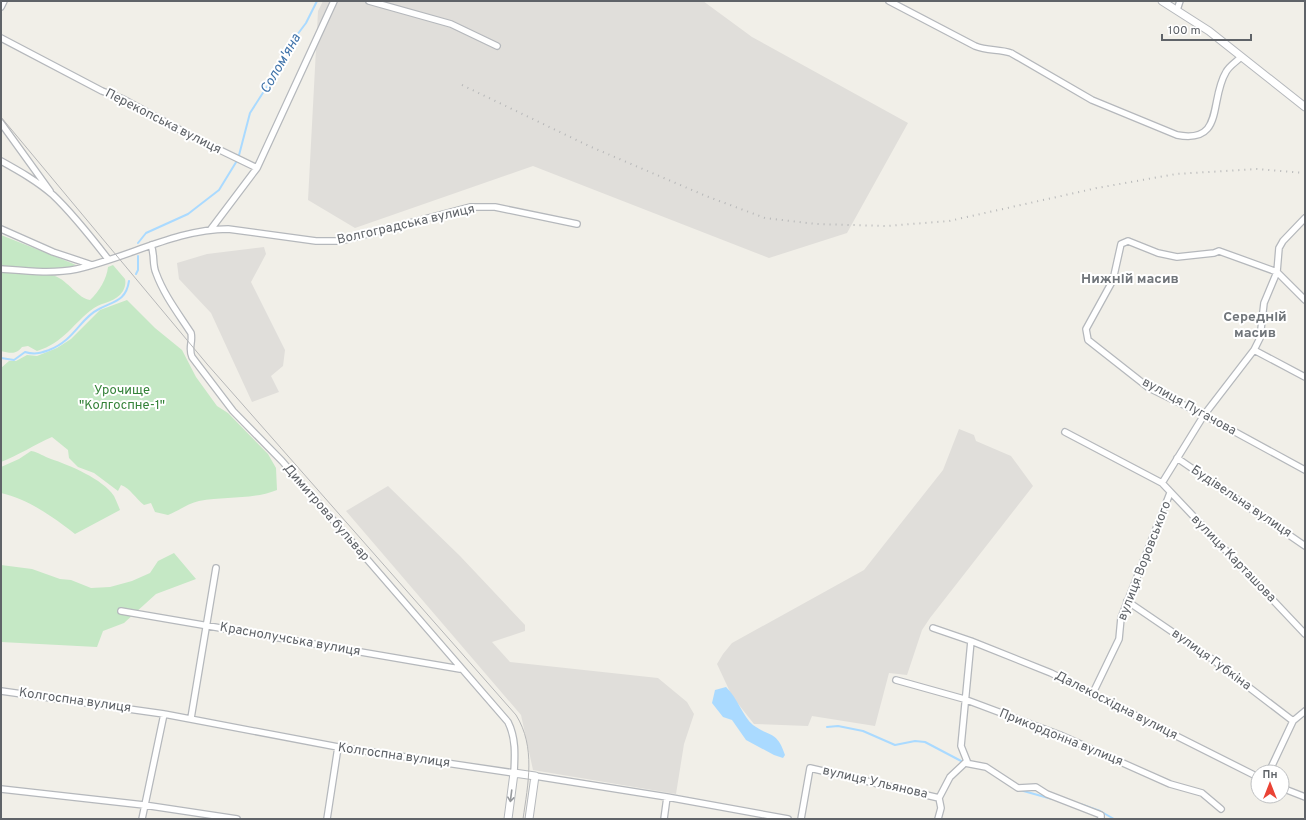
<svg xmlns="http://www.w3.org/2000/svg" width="1306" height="820" viewBox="0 0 1306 820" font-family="Overpass,sans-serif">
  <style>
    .industrial { fill: #e0deda }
    .green { fill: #c5e8c5 }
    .water { fill: #aadaff }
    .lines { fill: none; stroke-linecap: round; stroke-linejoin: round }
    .stream { stroke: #aadaff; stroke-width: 2 }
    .minor-casing { stroke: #b5b8bc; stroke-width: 8 }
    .tertiary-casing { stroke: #b5b8bc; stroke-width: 9 }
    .minor { stroke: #fff; stroke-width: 5.5 }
    .tertiary { stroke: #fff; stroke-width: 7 }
    .tram { stroke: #b6b7b8; stroke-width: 1 }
    .rail { stroke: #b6b7b8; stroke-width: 2; stroke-dasharray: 1 5; stroke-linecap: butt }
    .oneway { stroke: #979a9d }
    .labels { text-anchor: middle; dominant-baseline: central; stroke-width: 4; stroke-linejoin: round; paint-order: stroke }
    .street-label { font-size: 13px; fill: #5f6368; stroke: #fff }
    .park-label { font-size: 13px; fill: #348238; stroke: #fff }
    .water-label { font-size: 14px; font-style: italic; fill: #4174aa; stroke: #fff }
    .neighbourhood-label { font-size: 14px; font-weight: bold; fill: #70757a; stroke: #fff }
  </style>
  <rect width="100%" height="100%" fill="#f1efe8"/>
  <path class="industrial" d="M323 1H703L752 37 908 123 847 233 769 258 533 166 355 228 308 200 318 11Z
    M264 247 266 254 251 282 285 350 283 366 271 376 279 392 252 402 211 313 179 279 177 263 207 254Z
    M959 429 974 435 976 441 1011 456 1033 486 930 618 922 630 907 675 889 673 875 726 812 716 808 726 754 724 732 696 717 664 723 654 732 643 864 570 943 470Z
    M388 486 460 556 525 625V631L492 642 510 662 658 678 687 702 694 714 684 744 676 794 533 770 521 715 346 511Z"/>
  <path class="green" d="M1 235 69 262 76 265C53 274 25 268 1 267Z
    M113 265 125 279C126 283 125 287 123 291 116 302 103 302 94 308 73 323 64 343 37 351L28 346 22 347C16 355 10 353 1 351V271C14 272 44 272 55 276 67 280 79 299 90 300 99 292 107 278 108 267Z
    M127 300 155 328 182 350 196 377 217 406 228 413 268 454 276 468 277 490C252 500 226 496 199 501 189 503 178 511 168 515L155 512 151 503 144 505C136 499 130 488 121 485L118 491 94 473 78 467 69 458 68 450 52 437C34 445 19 455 1 462V368L9 361H16L27 355 37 356 57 348 71 339 100 310Z
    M31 451C39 452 44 457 51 459 69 465 103 479 114 496 116 500 118 505 120 510L75 534C55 518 26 498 1 493V467L19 459Z
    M174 553 196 579 156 594 124 623 103 631 97 647 1 642V565L32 569 60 579 71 580 91 588 110 587 132 581 150 573 158 561Z"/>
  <path class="water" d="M726 687C737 697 743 717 753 725 769 737 777 730 785 755L783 758 774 755 746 740 732 720 723 717 712 703 715 690Z"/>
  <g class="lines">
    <path class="stream" d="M138 243 146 233 188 214 219 190 238 159 250 113 266 88 275 79 285 51 306 23 317 1
      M136 274 138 270V256
      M1 358 14 360 25 352C35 355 40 353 49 350 75 340 80 318 99 309 114 301 126 301 129 281
      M827 727 838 726 863 731 895 745 915 741 925 742 963 762
      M1020 790 1052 799
      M1080 804 1100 811 1114 819"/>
    <g class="minor-casing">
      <path id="minor" d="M369 1 451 24 497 46
        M889 1 975 46C987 51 999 49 1011 53L1092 100 1177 135C1225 144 1209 100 1226 72 1229 66 1236 62 1241 57
        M1 7 4 1
        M1177 10 1180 1
        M1 38 102 91 123 99 193 137 257 168 211 229
        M1 123 50 191
        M1 161C19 171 37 181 53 195 73 214 91 237 108 259
        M257 168 334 1
        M1 229 53 252 92 265
        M1 269C26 271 53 274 77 269 127 258 177 229 228 229L316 241H341L470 207H495L577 224
        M1305 300 1277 272 1219 251 1214 253 1177 257 1158 253 1128 241 1121 244 1113 280 1086 329 1088 340 1149 388 1204 415 1305 470
        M1254 350 1305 377
        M1065 432 1162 483 1305 634
        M1177 458 1305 546
        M1162 483 1204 415 1254 350 1260 338 1264 303 1277 272 1279 248 1283 241 1305 218
        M1127 601 1212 659 1293 721
        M121 611 460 669
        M933 628 971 641 1051 673 1258 777
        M896 680 964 699 1060 735 1170 784 1202 793 1221 809
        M1 691 164 714 338 747 514 773C515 755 516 738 508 722L282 461 233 411 192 357C188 348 193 342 191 333 178 313 164 295 156 273 152 264 155 255 151 245
        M1092 695 1119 639 1121 618 1170 493
        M191 718 216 568
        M965 763 986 767 1018 788 1036 787 1047 794 1101 815V819
        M1269 772 1293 721 1305 711
        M535 776 667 797 788 819
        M1282 788 1305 797
        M1 789 144 805 237 819
        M939 798 950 777 967 761 961 746 971 641
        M142 819 164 714
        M327 819 338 747
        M664 819 667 797
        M801 819 810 768 939 798
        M938 819 941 808 939 798"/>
    </g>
    <g class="tertiary-casing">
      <path id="tertiary" d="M1162 1 1209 31 1305 107
        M508 819 514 773 535 776 529 819"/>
    </g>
    <use href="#minor" class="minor"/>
    <use href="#tertiary" class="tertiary"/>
    <path class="tram" d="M1 117 207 364 516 715C536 747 528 784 523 819"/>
    <path class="rail" d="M462 85 589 146 706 196 765 218 816 224 887 226 949 221 1097 188 1176 174 1257 169 1305 173"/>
  </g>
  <defs><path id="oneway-shaft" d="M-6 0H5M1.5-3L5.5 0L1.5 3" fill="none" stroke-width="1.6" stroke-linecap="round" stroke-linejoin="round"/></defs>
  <use class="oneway" href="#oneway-shaft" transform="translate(511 796) rotate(97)"/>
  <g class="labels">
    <g class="street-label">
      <text transform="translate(163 122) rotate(27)">Перекопська вулиця</text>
      <text transform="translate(406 225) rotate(-13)">Волгоградська вулиця</text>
      <text transform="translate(1189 407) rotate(29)">вулиця Пугачова</text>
      <text transform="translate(1241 502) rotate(34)">Будівельна вулиця</text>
      <text transform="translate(326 513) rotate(49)">Димитрова бульвар</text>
      <text transform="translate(1233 559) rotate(46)">вулиця Карташова</text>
      <text transform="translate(1145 561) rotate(-69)">вулиця Воровського</text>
      <text transform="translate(290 640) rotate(10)">Краснолучська вулиця</text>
      <text transform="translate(1211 660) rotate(36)">вулиця Губкіна</text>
      <text transform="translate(75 701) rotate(8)">Колгоспна вулиця</text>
      <text transform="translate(1116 706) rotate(27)">Далекосхідна вулиця</text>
      <text transform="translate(1061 738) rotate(22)">Прикордонна вулиця</text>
      <text transform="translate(394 756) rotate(8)">Колгоспна вулиця</text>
      <text transform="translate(875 783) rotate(13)">вулиця Ульянова</text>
    </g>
    <g class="park-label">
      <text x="122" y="391">Урочище<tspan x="122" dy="15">"Колгоспне-1"</tspan></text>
    </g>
    <g class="water-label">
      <text transform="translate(281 64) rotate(-60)">Солом'яна</text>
    </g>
    <g class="neighbourhood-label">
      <text x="1130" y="279">Нижній масив</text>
      <text x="1255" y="317">Середній<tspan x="1255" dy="16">масив</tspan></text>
    </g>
  </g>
  <rect width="1306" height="820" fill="none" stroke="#5f6368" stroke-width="4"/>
  <g transform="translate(1270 784)"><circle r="19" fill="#ffffff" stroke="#bfc1c3"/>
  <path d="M0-3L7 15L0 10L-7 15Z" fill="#ea4335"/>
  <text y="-6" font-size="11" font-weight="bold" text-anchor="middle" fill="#5f6368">Пн</text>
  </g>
  <path d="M1162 34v6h89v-6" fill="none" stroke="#5f6368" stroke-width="2"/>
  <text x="1168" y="34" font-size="12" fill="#5f6368" stroke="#ffffff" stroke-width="3" paint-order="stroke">100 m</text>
</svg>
